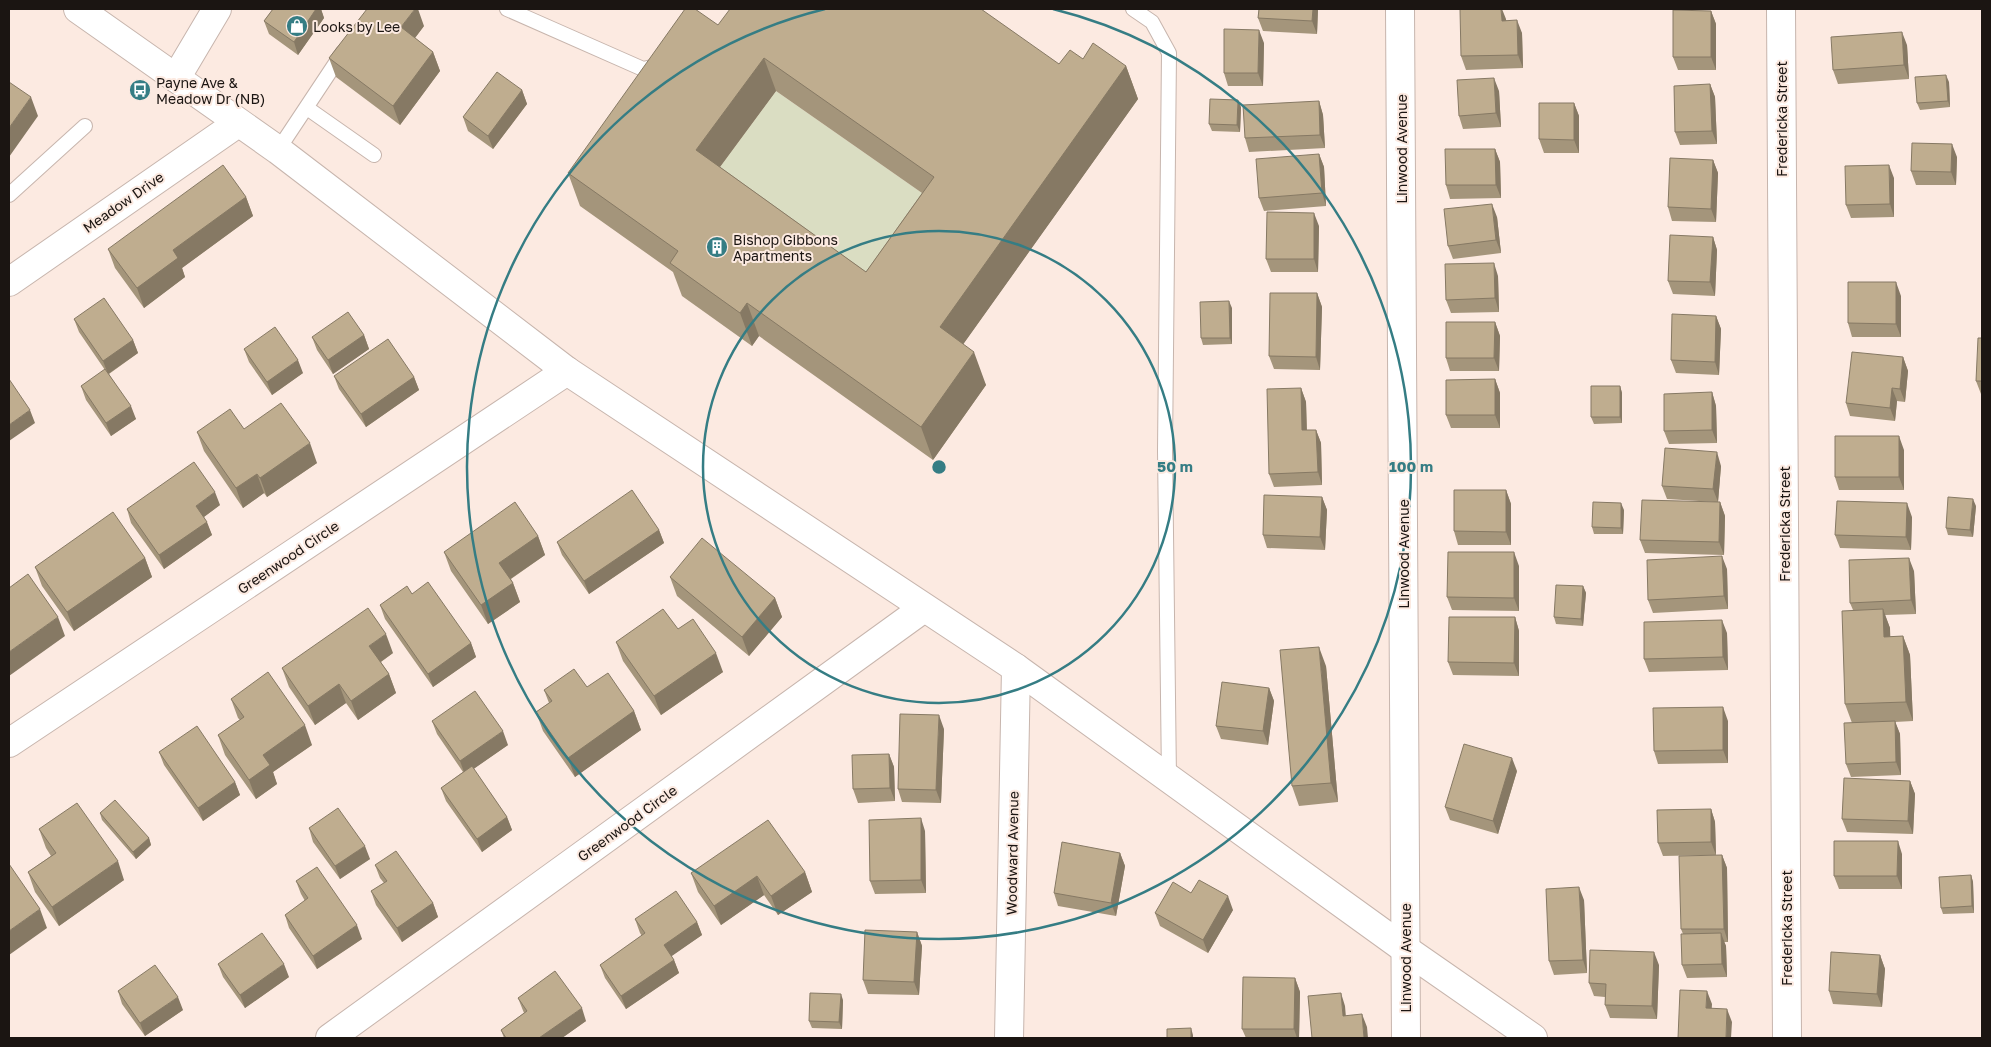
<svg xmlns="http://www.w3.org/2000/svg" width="1991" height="1047" viewBox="0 0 1991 1047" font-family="'Golos Text',sans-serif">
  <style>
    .green { fill: #daddc2 }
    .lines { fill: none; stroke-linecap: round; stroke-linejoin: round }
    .service-casing { stroke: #c7b5ad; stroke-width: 16 }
    .minor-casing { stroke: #c7b5ad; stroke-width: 30 }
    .tertiary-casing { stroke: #c7b5ad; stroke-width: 30 }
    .service { stroke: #fff; stroke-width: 14 }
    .minor { stroke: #fff; stroke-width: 28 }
    .tertiary { stroke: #fff; stroke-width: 28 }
    .wall { fill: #a4957b; fill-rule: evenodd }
    .shaded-wall { fill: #867964 }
    .building { fill: #bfad8f; stroke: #867964; fill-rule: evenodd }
    .ring { fill: none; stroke: #357d84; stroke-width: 2.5 }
    .labels { text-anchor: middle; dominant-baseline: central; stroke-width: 4; stroke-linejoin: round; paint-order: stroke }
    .poi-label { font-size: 14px; fill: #1b1512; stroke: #fceae1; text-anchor: start }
    .street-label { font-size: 14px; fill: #1b1512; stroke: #fceae1 }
    .centre { fill: #357d84; stroke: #fceae1; stroke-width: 2.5 }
    .ring-label { font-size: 15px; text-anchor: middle; font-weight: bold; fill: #357d84; stroke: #fceae1; stroke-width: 4; stroke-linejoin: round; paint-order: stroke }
  </style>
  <rect width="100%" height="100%" fill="#fceae1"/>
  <path class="green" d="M776 91 945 209 878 305 708 183Z"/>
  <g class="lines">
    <g class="service-casing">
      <path id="service" d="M507 9 643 69 661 65
        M1133 9 1152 22 1169 53 1165 451 1169 779
        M307 108 374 155
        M278 150 343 52
        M9 195 85 126"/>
    </g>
    <g class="minor-casing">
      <path id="minor" d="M1400 9 1406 1038
        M1781 9 1787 1038
        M176 78 217 9
        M9 743 567 371
        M330 1038 924 608
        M1009 1038 1016 668"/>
    </g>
    <g class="tertiary-casing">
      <path id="tertiary" d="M78 9 278 150 567 371 1016 668 1405 949 1533 1038
        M9 282 238 123"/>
    </g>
    <use href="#service" class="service"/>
    <use href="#minor" class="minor"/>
    <use href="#tertiary" class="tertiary"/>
  </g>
  <path class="wall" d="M273 9H321L324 18 298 55 269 34 264 21Z
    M1259 9H1318L1317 34 1263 31 1258 18Z
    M1711 11 1716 24V70H1678L1673 57Z
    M1506 19V20L1522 33 1523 68 1466 70 1461 56Z
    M718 25 1059 64 1083 59 1126 66 1138 99 963 344 986 385 933 460 759 336 752 346 682 296 673 272 580 206 568 173ZM776 91 922 193 866 272 720 167Z
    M424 26 415 38 433 52 440 71 400 125 336 77 329 58Z
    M1264 43 1263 86H1228L1224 73Z
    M1907 45 1909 79 1838 84 1833 70Z
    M1949 82 1950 107 1920 110 1917 103Z
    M1710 84 1715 97 1717 144 1680 145 1675 132Z
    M522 90 527 104 493 149 468 131 463 117Z
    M1499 91 1501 127 1463 129 1459 116Z
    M1319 101 1323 115 1325 148 1249 152 1245 138Z
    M1574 103 1579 116V153H1544L1539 139Z
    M1241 107 1240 132 1212 131 1209 124Z
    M1495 149 1500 162 1501 198 1450 199 1446 185Z
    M1319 154 1324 167 1326 206 1264 211 1259 198Z
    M1957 157 1956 185H1916L1911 171Z
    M1713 160 1718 173 1716 222 1672 221 1668 207Z
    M1894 178V217L1851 218 1846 205Z
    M246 197 253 216 182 268 185 277 144 308 115 268 108 249Z
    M1497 217 1501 253 1453 259 1448 246Z
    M1319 226 1318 272H1271L1266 259Z
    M1713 237 1717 250 1715 296 1673 294 1668 281Z
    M1498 276 1499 312 1451 313 1446 300Z
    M1317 293 1322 307 1320 370 1274 369 1269 356Z
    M1901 296V337H1852L1848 323Z
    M1232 308V344L1203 345 1201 338Z
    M1716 316 1721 329 1719 375 1676 373 1671 360Z
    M74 319 133 340 138 353 109 374 136 419 111 436 86 400 81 386 105 370 79 332Z
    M1495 322 1500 336 1499 371H1450L1446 358Z
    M364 335 369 349 333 374 317 350 312 337Z
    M1982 338V394H1981L1976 381Z
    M244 349 303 373 272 395 249 362Z
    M1903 357 1908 371 1905 402 1897 401 1895 421 1850 416 1846 403Z
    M334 376 414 377 419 390 366 427 339 389Z
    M1495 379 1500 393V428H1451L1446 415Z
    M1620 386 1622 393V423L1594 424 1591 417Z
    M1301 388 1306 402 1307 430H1316L1321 443 1322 485 1274 487 1269 474Z
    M1712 392 1716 406 1717 443 1669 444 1664 431Z
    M244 429 317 463 267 497 264 493 243 508 204 451 197 432Z
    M1904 450V490H1839L1835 477Z
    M1721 466 1718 502H1720L1725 516 1724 555 1645 553 1640 540 1715 502 1667 499 1662 486Z
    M1506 490 1511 504V545H1458L1454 531Z
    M1322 497 1327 510 1325 550 1267 548 1263 535Z
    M220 505 204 517 212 535 164 569 131 523 127 509Z
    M1976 506 1973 537 1948 535 1946 528Z
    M1624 510 1623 534H1594L1592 527Z
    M1912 517 1911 550 1840 548 1835 535Z
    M659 530 664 543 589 594 562 555 557 542Z
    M538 536 545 555 511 579 513 583 520 602 488 624 451 571 444 552Z
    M145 558 152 577 74 631 42 586 35 567Z
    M1519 566V611L1452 610 1447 597Z
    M1727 569 1728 609 1653 613 1648 600Z
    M1914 571 1916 614 1885 615 1890 628V637L1903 636 1910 655 1913 721 1895 722 1900 734 1901 775 1851 777 1846 764 1852 723 1845 704 1853 610 1850 603Z
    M670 577 775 598 782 617 749 656 677 596Z
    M1583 586 1586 593 1583 626 1556 624 1554 617Z
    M412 594 471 643 476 657 433 687 385 619 380 605Z
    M1515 617 1519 631V676L1453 675 1448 662Z
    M678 629 723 672 661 715 623 661 616 642Z
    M1727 633 1728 670 1649 672 1644 659Z
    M393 653 381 662 389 674 396 693 358 720 346 703 315 725 289 687 282 668Z
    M1326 666 1338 802 1299 806 1292 786Z
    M587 687 634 711 641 730 575 777 543 731 536 712 549 703 544 690Z
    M1269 688 1274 701 1268 745 1221 739 1216 726Z
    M231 699 312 745 273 772 277 784 256 799 225 755 218 735 240 720 238 718Z
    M432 721 508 745 473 769 507 817 512 830 482 852 446 801 441 788 463 772 437 734Z
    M1728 721V763L1658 764 1654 751Z
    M944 729 941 803 902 802 898 789Z
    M159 752 235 782 240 795 203 821 164 765Z
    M889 754 894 767 895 801 858 803 853 789Z
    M1517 771 1498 834 1450 820 1445 807Z
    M1910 781 1915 794 1913 834 1847 832 1842 819Z
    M1711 809 1715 822 1716 855 1663 856 1658 843Z
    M100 813 149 838 151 845 136 859 102 820Z
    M309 828 370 859 340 879 313 842Z
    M39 829 124 880 59 926 35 892 28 872 51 856 46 848Z
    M925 831 926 893 875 894 870 881Z
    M1120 853 1125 866 1116 916 1058 906 1054 893Z
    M1902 854V889H1839L1834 876Z
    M1722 855 1727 868 1728 942H1724L1726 946 1727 977 1687 978 1682 965 1683 934 1681 929Z
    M375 865 433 903 438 917 402 942 376 905 371 891 384 883 380 878Z
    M805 872 812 892 778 915 764 895 721 925 698 892 691 873Z
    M1971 875 1973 882 1974 913 1943 914 1941 908Z
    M296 881 362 939 317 969 289 928 285 915 305 901 301 894Z
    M1191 893 1233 910 1208 953 1160 926 1155 913Z
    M1584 900 1587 973 1554 975 1549 961Z
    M635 919 697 922 702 935 671 956 674 960 679 973 626 1009 605 978 600 965 642 936 640 933Z
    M917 932 922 946 919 995 868 994 863 980Z
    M1880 955 1885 969 1882 1007 1833 1004 1829 991Z
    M218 964 289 977 245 1008 223 977Z
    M1659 965 1657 1019 1610 1018 1605 1005V997L1594 996 1589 983Z
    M1295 978 1300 992 1299 1038H1246L1242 1029Z
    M118 991 183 1010 145 1036 122 1004Z
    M518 998 586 1021 562 1038H504L501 1030 524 1013Z
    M843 1000 842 1029 812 1028 809 1021Z"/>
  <path class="shaded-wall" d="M316 9H321L324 18 298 55 294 42Z
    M415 9H418L424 26 408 47 401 27Z
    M1313 9H1318L1317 34 1312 21Z
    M1501 9H1502L1506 19V34L1502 21Z
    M1711 11 1716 24V70L1711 57Z
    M1517 20 1522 33 1523 68 1518 55Z
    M1259 30 1264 43 1263 86 1258 73Z
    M1902 32 1907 45 1909 79 1904 65Z
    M433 52 440 71 400 125 393 106Z
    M764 58 776 91 708 183 696 150Z
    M1126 66 1138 99 952 360 940 327Z
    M1946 75 1949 82 1950 107 1948 101Z
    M1494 78 1499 91 1501 127 1496 113Z
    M1710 84 1715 97 1717 144 1712 131Z
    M522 90 527 104 493 149 488 136Z
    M31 97 38 116 9 157V128Z
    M1238 100 1241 107 1240 132 1237 125Z
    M1319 101 1323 115 1325 148 1320 135Z
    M1574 103 1579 116V153L1574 140Z
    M1952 144 1957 157 1956 185 1951 172Z
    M1495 149 1500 162 1501 198 1496 185Z
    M1319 154 1324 167 1326 206 1322 193Z
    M1713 160 1718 173 1716 222 1711 209Z
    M1889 165 1894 178V217L1890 204Z
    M246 197 253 216 182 268 185 277 144 308 137 288 173 250Z
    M1492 204 1497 217 1501 253 1496 240Z
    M1314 213 1319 226 1318 272 1314 259Z
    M1713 237 1717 250 1715 296 1710 282Z
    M1494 263 1498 276 1499 312 1495 298Z
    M1896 282 1901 296V337L1896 324Z
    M1317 293 1322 307 1320 370 1316 357Z
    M1229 301 1232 308V344L1230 338Z
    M747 303 759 336 752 346 740 313Z
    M1716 316 1721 329 1719 375 1715 362Z
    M1495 322 1500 336 1499 371 1494 358Z
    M364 335 369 349 333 374 328 360Z
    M133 340 138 353 108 374 103 361Z
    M974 352 986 385 933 460 921 427Z
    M1903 357 1908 371 1905 402 1900 389Z
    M298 360 303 373 272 395 267 382Z
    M414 377 419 390 366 427 361 414Z
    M1495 379 1500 393V428L1495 415Z
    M1620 386 1622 393V423L1620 417Z
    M1301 388 1306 402 1307 443 1302 430Z
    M1892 388 1897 401 1895 421 1890 408Z
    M1712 392 1716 406 1717 443 1712 430Z
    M131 406 136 419 111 436 106 423Z
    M30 410 35 423 9 441V425Z
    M1316 430 1321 443 1322 485 1318 472Z
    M1899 436 1904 450V490L1899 477Z
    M310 443 317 463 267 497 260 478Z
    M1717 452 1721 466 1718 502 1713 489Z
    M257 474 264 493 243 508 236 488Z
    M1506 490 1511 504V545L1506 532Z
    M215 492 220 505 201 519 196 506Z
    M1322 497 1327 510 1325 550 1320 537Z
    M1973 499 1976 506 1973 537 1970 530Z
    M1720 502 1725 516 1724 555 1719 542Z
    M1621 503 1624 510 1623 534 1621 528Z
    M1907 503 1912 517 1911 550 1906 537Z
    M207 522 212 535 164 569 159 555Z
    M659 530 664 543 589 594 584 581Z
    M538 536 545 555 506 582 499 563Z
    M1514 552 1519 566V611L1514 598Z
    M1722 556 1727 569 1728 609 1724 596Z
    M145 558 152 577 74 631 67 612Z
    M1909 558 1914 571 1916 614 1911 600Z
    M513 583 520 602 488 624 481 605Z
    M1583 586 1586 593 1583 626 1581 619Z
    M775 598 782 617 749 656 742 637Z
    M1883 609 1890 628 1891 656 1884 637Z
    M58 617 65 636 9 676V652Z
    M1515 617 1519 631V676L1514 663Z
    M1722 620 1727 633 1728 670 1723 657Z
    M386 634 393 653 376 665 369 646Z
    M1903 636 1910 655 1913 721 1906 702Z
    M471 643 476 657 433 687 428 674Z
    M1319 647 1326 666 1338 802 1331 783Z
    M716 653 723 672 661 715 654 696Z
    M389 674 396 693 358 720 351 701Z
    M339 684 346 703 315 725 308 706Z
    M1269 688 1274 701 1268 745 1263 731Z
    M1723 707 1728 721V763L1723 750Z
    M634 711 641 730 575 777 568 758Z
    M939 715 944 729 941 803 936 790Z
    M1895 721 1900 734 1901 775 1896 762Z
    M305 725 312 745 273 772 277 784 256 799 249 780 263 755Z
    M503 731 508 745 465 775 460 761Z
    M889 754 894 767 895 801 890 788Z
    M1512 758 1517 771 1498 834 1493 821Z
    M1910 781 1915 794 1913 834 1908 821Z
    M235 782 240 795 203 821 198 808Z
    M1711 809 1715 822 1716 855 1711 842Z
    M507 817 512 830 482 852 477 839Z
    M921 818 925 831 926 893 921 880Z
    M149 838 151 845 136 859 133 852Z
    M1898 841 1902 854V889L1897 876Z
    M365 846 370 859 340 879 335 866Z
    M1120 853 1125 866 1116 916 1111 903Z
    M1722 855 1727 868 1728 942 1724 929Z
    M118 861 124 880 59 926 52 907Z
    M805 872 812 892 778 915 771 896Z
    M1971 875 1973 882 1974 913 1972 906Z
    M757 876 764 895 721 925 714 906Z
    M1579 887 1584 900 1587 973 1583 960Z
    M1228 896 1233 910 1208 953 1203 940Z
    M433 903 438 917 402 942 397 928Z
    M40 909 47 928 9 955V931Z
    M697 922 702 935 669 958 664 945Z
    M357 925 362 939 317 969 313 956Z
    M917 932 922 946 919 995 914 982Z
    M1721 933 1726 946 1727 977 1722 964Z
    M1654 952 1659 965 1657 1019 1652 1006Z
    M1880 955 1885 969 1882 1007 1877 994Z
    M674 960 679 973 626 1009 621 996Z
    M284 964 289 977 245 1008 240 995Z
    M1295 978 1300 992 1299 1038H1297L1294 1029Z
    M1707 991 1712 1004 1711 1021 1706 1008Z
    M1341 993 1345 1006 1347 1029 1343 1016Z
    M841 994 843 1000 842 1029 839 1022Z
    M178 997 183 1010 145 1036 140 1023Z
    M582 1008 586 1021 562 1038H539Z
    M1727 1009 1732 1022 1731 1038H1726Z
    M1362 1014 1367 1027 1368 1038H1364Z
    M1191 1028 1193 1035V1038H1191Z"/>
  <path class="building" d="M273 9H316L294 42 264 21Z
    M367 9H415L401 27 433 52 393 106 329 58Z
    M685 9H695L718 25 730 9H981L1059 64 1070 50 1083 59 1093 43 1126 66 940 327 974 352 921 427 747 303 740 313 670 263 678 251 568 173ZM764 58 934 177 866 272 696 150Z
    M1259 9H1313L1312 21 1258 18Z
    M1460 9H1501L1502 21 1517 20 1518 55 1461 56Z
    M1673 10 1711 11V57H1673Z
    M1224 29 1259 30 1258 73H1224Z
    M1902 32 1904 65 1833 70 1831 37Z
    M497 72 522 90 488 136 463 117Z
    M1946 75 1948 101 1917 103 1915 77Z
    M1494 78 1496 113 1459 116 1457 80Z
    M9 82 31 97 9 128Z
    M1710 84 1712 131 1675 132 1674 86Z
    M1210 99 1238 100 1237 125 1209 124Z
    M1319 101 1320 135 1245 138 1243 105Z
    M1539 103H1574V140L1539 139Z
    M1912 143 1952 144 1951 172 1911 171Z
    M1445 149H1495L1496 185H1446Z
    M1319 154 1322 193 1259 198 1256 159Z
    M1670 158 1713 160 1711 209 1668 207Z
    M223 165 246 197 173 250 178 258 137 288 108 249Z
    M1889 165 1890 204 1846 205 1845 166Z
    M1492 204 1496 240 1448 246 1444 209Z
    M1267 212 1314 213V259H1266Z
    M1670 235 1713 237 1710 282 1668 281Z
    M1494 263 1495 298 1446 300 1445 264Z
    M1848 282H1896V324L1848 323Z
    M1270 293H1317L1316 357 1269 356Z
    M104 298 133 340 103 361 74 319Z
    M1229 301 1230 338H1201L1200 302Z
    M348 312 364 335 328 360 312 337Z
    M1672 314 1716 316 1715 362 1671 360Z
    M1446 322H1495L1494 358H1446Z
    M275 327 298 360 267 382 244 349Z
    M1978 338H1982V381H1976Z
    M388 339 414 377 361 414 334 376Z
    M1852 352 1903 357 1900 389 1892 388 1890 408 1846 403Z
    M105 369 131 406 106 423 81 386Z
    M9 379 30 410 9 425Z
    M1495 379V415H1446V380Z
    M1591 386H1620V417H1591Z
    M1301 388 1302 430H1316L1318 472 1269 474 1267 389Z
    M1712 392V430L1664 431V394Z
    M281 403 310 443 260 478 257 474 236 488 197 432 230 409 244 429Z
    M1835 436H1899V477H1835Z
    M1665 448 1717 452 1713 489 1662 486Z
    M194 462 215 492 196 506 207 522 159 555 127 509Z
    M632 490 659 530 584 581 557 542Z
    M1454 490H1506V532L1454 531Z
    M1264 495 1322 497 1320 537 1263 535Z
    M1948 497 1973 499 1970 530 1946 528Z
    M1642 500 1720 502 1719 542 1640 540Z
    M1837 501 1907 503 1906 537 1835 535Z
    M515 502 538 536 499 563 513 583 481 605 444 552Z
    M1593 502 1621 503V528L1592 527Z
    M113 512 145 558 67 612 35 567Z
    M702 538 775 598 742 637 670 577Z
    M1448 552H1514V598L1447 597Z
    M1722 556 1724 596 1648 600 1647 560Z
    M1909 558 1911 600 1850 603 1849 560Z
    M28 574 58 617 9 652V588Z
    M428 582 471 643 428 674 380 605 407 586 412 594Z
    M1556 585 1583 586 1581 619 1554 617Z
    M368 608 386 634 369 646 389 674 351 701 339 684 308 706 282 668Z
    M663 609 678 629 693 619 716 653 654 696 616 642Z
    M1883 609 1884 637 1903 636 1906 702 1845 704 1842 611Z
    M1449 617H1515L1514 663 1448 662Z
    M1722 620 1723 657 1644 659V622Z
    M1319 647 1331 783 1292 786 1280 650Z
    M574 669 587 687 608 673 634 711 568 758 536 712 552 701 544 690Z
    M268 672 305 725 263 755 270 765 249 780 218 735 244 717 231 699Z
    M1222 682 1269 688 1263 731 1216 726Z
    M475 691 503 731 460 761 432 721Z
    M1723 707V750L1654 751 1653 708Z
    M900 714 939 715 936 790 898 789Z
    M1895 721 1896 762 1846 764 1844 723Z
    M197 726 235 782 198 808 159 752Z
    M1464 744 1512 758 1493 821 1445 807Z
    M889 754 890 788 853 789 852 755Z
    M472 766 507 817 477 839 441 788Z
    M1844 778 1910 781 1908 821 1842 819Z
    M115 800 149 838 133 852 100 813Z
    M77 803 118 861 52 907 28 872 56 853 39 829Z
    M338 808 365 846 335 866 309 828Z
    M1711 809V842L1658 843 1657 810Z
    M921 818V880L870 881 869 820Z
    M768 820 805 872 771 896 757 876 714 906 691 873Z
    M1834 841H1898L1897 876H1834Z
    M1062 842 1120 853 1111 903 1054 893Z
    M396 851 433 903 397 928 371 891 387 881 375 865Z
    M1722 855 1724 929H1681L1679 856Z
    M9 864 40 909 9 931Z
    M317 867 357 925 313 956 285 915 308 898 296 881Z
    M1971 875 1972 906 1941 908 1939 877Z
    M1199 880 1228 896 1203 940 1155 913 1173 882 1191 893Z
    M1579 887 1583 960 1549 961 1546 889Z
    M676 891 697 922 664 945 674 960 621 996 600 965 645 933 635 919Z
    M865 930 917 932 914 982 863 980Z
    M262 933 284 964 240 995 218 964Z
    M1721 933 1722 964 1682 965 1681 934Z
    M1590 950 1654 952 1652 1006 1605 1005 1606 984 1589 983Z
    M1831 952 1880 955 1877 994 1829 991Z
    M155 965 178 997 140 1023 118 991Z
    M555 971 582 1008 539 1038H506L501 1030 527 1011 518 998Z
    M1243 977 1295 978 1294 1029H1242Z
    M1680 990 1707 991 1706 1008 1727 1009 1726 1038H1678Z
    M810 993 841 994 839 1022 809 1021Z
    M1341 993 1343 1016 1362 1014 1364 1038H1312L1308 996Z
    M1191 1028V1038H1167V1029Z"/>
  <g class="ring">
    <circle cx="939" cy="467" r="236"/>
    <path d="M1053 9A472 472 0 1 1 825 9"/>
  </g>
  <defs>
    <g id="shop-disc" transform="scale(1.125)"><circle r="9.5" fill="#357d84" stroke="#fceae1"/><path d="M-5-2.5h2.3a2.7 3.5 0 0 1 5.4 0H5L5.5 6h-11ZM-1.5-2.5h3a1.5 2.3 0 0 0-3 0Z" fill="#fff"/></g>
    <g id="bus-disc" transform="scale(1.125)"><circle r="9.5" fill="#357d84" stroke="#fceae1"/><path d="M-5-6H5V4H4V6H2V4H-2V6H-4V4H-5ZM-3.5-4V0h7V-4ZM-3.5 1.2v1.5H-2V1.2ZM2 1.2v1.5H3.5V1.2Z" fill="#fff"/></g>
    <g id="building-disc" transform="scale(1.125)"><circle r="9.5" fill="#357d84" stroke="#fceae1"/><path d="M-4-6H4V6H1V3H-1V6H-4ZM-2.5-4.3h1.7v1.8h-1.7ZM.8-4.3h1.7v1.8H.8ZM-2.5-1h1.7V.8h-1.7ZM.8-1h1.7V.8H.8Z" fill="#fff"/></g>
  </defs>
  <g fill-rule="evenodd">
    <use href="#shop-disc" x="297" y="26"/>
    <use href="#bus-disc" x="140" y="90"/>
    <use href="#building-disc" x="717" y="247"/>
  </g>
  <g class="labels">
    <g class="poi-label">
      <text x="313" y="26">Looks by Lee</text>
      <text x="156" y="82">Payne Ave &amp;<tspan x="156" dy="16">Meadow Dr (NB)</tspan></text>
      <text x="733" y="239">Bishop Gibbons<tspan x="733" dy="16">Apartments</tspan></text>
    </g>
    <g class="street-label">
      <text transform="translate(1781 119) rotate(-90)">Fredericka Street</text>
      <text transform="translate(1401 149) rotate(-90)">Linwood Avenue</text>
      <text transform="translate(123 202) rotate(-35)">Meadow Drive</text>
      <text transform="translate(1784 524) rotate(-90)">Fredericka Street</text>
      <text transform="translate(1403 554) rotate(-90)">Linwood Avenue</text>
      <text transform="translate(288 557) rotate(-34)">Greenwood Circle</text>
      <text transform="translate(627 823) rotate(-36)">Greenwood Circle</text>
      <text transform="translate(1012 853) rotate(-89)">Woodward Avenue</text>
      <text transform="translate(1786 928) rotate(-90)">Fredericka Street</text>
      <text transform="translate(1405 958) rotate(-90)">Linwood Avenue</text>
    </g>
  </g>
  <circle cx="939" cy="467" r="8" class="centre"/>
  <g class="ring-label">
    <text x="1175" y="472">50 m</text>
    <text x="1411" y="472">100 m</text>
  </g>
  <rect width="1991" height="1047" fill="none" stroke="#1b1512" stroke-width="20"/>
</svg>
